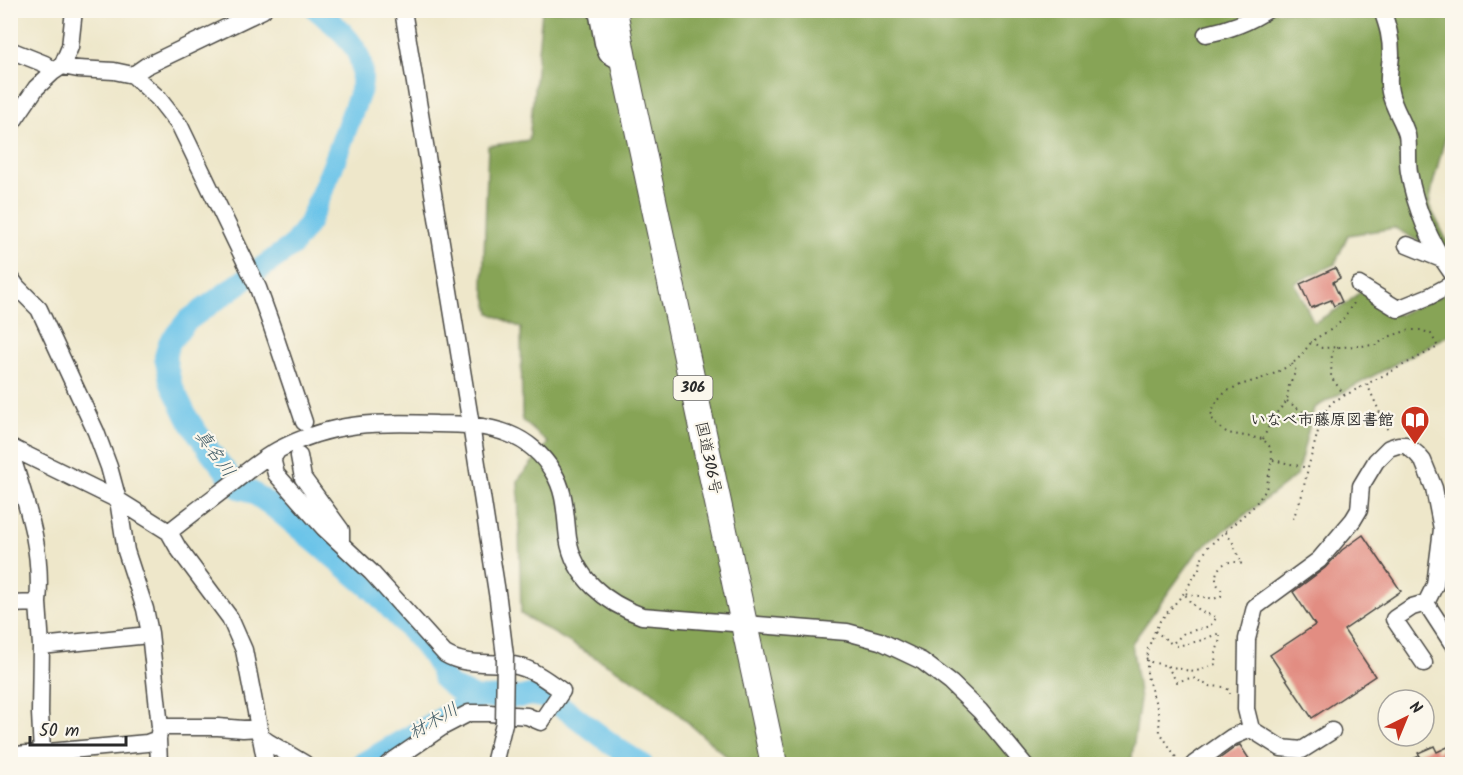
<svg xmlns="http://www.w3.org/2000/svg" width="1463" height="775" viewBox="0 0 1463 775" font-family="Kalam,'Klee One',sans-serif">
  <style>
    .forest { fill: #87a456; stroke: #596840; stroke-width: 1.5 }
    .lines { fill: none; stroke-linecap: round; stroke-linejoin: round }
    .river { stroke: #6cc4e9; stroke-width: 22 }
    .building { fill: #e28d82 }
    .minor-casing { stroke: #484743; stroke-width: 19 }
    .highway-casing { stroke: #484743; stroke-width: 28 }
    .path { stroke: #484743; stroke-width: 2; stroke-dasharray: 1.5 4.5; stroke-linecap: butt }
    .minor { stroke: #fff; stroke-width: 16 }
    .highway { stroke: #fff; stroke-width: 26 }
    .minor-bridge-casing { stroke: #484743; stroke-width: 19; stroke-linecap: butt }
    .minor-bridge { stroke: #fff; stroke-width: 16 }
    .labels { text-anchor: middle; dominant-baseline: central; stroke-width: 4.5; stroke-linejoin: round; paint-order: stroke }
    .shield { fill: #fbf7ec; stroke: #696865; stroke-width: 1.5 }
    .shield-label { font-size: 15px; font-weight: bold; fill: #2b2b2b }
    .poi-label { font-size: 16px; font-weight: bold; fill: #2b2b2b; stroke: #fbf7ec; text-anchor: end }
    .street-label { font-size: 16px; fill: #2b2b2b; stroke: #fbf7ec }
    .water-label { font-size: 18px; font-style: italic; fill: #3e5964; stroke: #fbf7ec }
  </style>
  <rect width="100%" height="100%" fill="#fbf7ec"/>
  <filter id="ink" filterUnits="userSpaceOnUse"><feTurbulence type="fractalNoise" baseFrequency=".0167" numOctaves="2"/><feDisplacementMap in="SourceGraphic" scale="12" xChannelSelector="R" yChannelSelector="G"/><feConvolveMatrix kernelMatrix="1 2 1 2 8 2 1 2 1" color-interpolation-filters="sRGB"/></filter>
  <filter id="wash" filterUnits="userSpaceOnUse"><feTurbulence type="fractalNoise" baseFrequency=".008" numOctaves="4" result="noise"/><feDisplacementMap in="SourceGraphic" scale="24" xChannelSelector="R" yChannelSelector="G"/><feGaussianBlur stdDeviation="1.35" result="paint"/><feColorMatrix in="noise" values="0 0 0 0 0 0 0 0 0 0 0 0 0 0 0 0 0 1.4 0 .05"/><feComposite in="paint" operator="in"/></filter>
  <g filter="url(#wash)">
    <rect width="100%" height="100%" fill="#eee7ca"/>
    <path class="forest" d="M542 11H1452V112L1433 184 1429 205 1452 251V260L1395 228 1348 235 1335 264 1295 283 1314 323 1346 304 1361 291 1398 315 1452 291V333L1314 408 1297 475 1198 551 1132 643 1140 699 1131 764H735L651 690 521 614 518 480 548 443 522 420 521 328 490 313 483 284 488 146 529 140Z"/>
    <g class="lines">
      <path class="river" d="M317 10C333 23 354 40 360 60 363 70 362 79 361 89L332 168 309 223 292 246 187 321 169 343 165 357 171 384 188 419 209 450 239 488 250 491 272 506 374 591 419 640 433 657 440 669 444 680 454 688 477 698 522 697 530 695 546 698 568 711 618 749 642 764
        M361 764 477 698"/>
    </g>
    <g id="blocks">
      <path class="building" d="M1335 268 1340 278 1333 282 1342 302 1334 306 1331 300 1311 308 1300 284Z
        M1363 535 1401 591 1344 630 1375 676 1312 718 1270 655 1315 625 1293 592 1325 568 1342 550Z
        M1240 745 1253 765H1211L1237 746Z
        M1452 745V765L1400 764 1420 756 1418 753 1434 746 1437 752Z"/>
    </g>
  </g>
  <g filter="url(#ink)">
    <use href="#blocks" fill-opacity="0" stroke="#484743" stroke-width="1.5"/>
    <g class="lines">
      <g class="minor-casing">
        <path id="minor" d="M403 10 471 425 498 599 505 656
          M597 10 603 43 607 54 624 64
          M1382 10C1388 27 1391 37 1391 55 1390 68 1387 80 1390 92 1393 108 1403 120 1407 135 1409 147 1407 160 1409 172 1415 208 1431 245 1452 273
          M1206 34C1227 30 1249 22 1267 10
          M10 50 45 64 53 72
          M62 66 78 69 114 71 133 75 158 98 180 126 258 288 272 327 304 422
          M133 75 146 66 263 10
          M10 126 36 88 53 72 62 66 70 47 74 10
          M1407 245 1444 260
          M10 277 17 287 39 309 96 432 109 467 118 500 126 551 145 609 150 633 160 727
          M1359 285 1398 309 1430 296 1452 284
          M10 447 118 500 169 532 178 548 230 618 244 650 266 764
          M13 448 11 454C27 506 43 548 38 603
          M278 450 274 456 273 462 276 474 324 528 371 572 445 654C467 667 488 661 513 665 531 668 547 680 562 691L541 722 527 716 489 713H469L444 726 388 764
          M299 456 303 478 341 530V543
          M169 532C189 516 209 501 230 485 245 473 260 460 278 450 333 421 378 422 437 424 462 424 486 425 509 434 527 441 543 455 553 472 566 492 565 515 568 538 574 578 606 603 642 616L847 632 880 641 922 661 951 683 980 711 1024 764
          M10 604 38 603 41 646 40 713 42 753
          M41 646 139 636 150 633
          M1424 663 1394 619 1412 607 1426 603 1452 643
          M1332 731 1302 750 1281 748 1251 729 1246 709 1247 639 1255 607 1319 560 1353 520 1359 510 1361 486 1376 461 1389 448 1398 445H1406L1417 454 1423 461 1434 488 1442 529 1435 585 1426 603
          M260 736 268 742 305 764
          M10 754 16 755 147 743 158 739
          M159 764 158 739 160 727H218L243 729 259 728
          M494 764 504 723
          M1194 764 1232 737 1251 729"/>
      </g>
      <g class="highway-casing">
        <path id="highway" d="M614 10 624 64 774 764"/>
      </g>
      <path class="path" d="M1338 347 1332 352 1331 377 1345 396
        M1367 384 1389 433
        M1287 401 1320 424
        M1263 439 1273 417 1287 401 1289 385 1296 371 1292 364
        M1273 460 1308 468 1320 424 1327 408 1334 401 1438 347 1431 334 1421 330H1409L1388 337 1376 345 1322 348 1311 342
        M1293 519 1302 495 1308 468
        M1155 631 1172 644 1184 633 1210 626 1217 617 1202 612 1191 603 1184 593 1214 599 1221 596 1222 591C1207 576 1222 555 1242 564L1233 543 1225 531
        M1146 658 1151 662 1194 672 1216 664C1213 652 1221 645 1220 633L1199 641 1177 646 1172 644
        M1167 666 1177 682 1186 679 1193 678 1209 686 1225 687 1230 691V694
        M1179 762 1160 732 1158 711 1147 676V651L1155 631 1160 621 1184 593 1200 567 1201 559 1208 547 1253 507 1266 490 1272 459 1270 447 1263 439 1228 433 1217 426 1211 417C1216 385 1247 385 1271 375 1278 372 1285 368 1291 364 1300 359 1303 352 1310 344 1316 336 1328 333 1336 326 1345 319 1348 309 1356 301"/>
      <use href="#minor" class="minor"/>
      <use href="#highway" class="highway"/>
      <g class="minor-bridge-casing">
        <path id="minor-bridge" d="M504 723 505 656"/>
      </g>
      <use href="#minor-bridge" class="minor-bridge"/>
    </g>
  </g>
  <defs>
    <g id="library-pin" transform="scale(1.5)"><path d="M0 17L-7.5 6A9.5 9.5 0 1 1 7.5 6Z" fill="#c8321e" stroke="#fbf7ec"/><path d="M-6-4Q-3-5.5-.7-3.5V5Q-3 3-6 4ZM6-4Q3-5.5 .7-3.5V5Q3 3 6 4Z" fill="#fff"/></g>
  </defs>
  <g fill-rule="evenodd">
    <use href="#library-pin" x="1415" y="420"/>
  </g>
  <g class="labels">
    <rect class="shield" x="673.5" y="376" width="39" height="24" rx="4.5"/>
    <g class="shield-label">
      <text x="693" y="388">306</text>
    </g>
    <g class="poi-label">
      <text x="1394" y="420">いなべ市藤原図書館</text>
    </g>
    <g class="street-label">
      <text transform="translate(708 458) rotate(78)">国道306号</text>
    </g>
    <g class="water-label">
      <text transform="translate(214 454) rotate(54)">真名川</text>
      <text transform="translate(434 722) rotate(-30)">材木川</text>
    </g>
  </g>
  <rect width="1463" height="775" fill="none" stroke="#fbf7ec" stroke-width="36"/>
  <g transform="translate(1406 718) rotate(43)"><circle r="28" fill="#fbf7ec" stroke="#a8a59f" stroke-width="1.5"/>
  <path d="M0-4.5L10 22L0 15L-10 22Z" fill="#c8321e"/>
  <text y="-9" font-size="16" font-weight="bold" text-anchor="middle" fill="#2b2b2b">N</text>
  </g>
  <path d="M30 736v9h96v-9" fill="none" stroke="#2b2b2b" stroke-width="3"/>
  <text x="39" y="736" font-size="18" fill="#2b2b2b" stroke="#fbf7ec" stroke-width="4.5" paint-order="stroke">50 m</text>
</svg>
